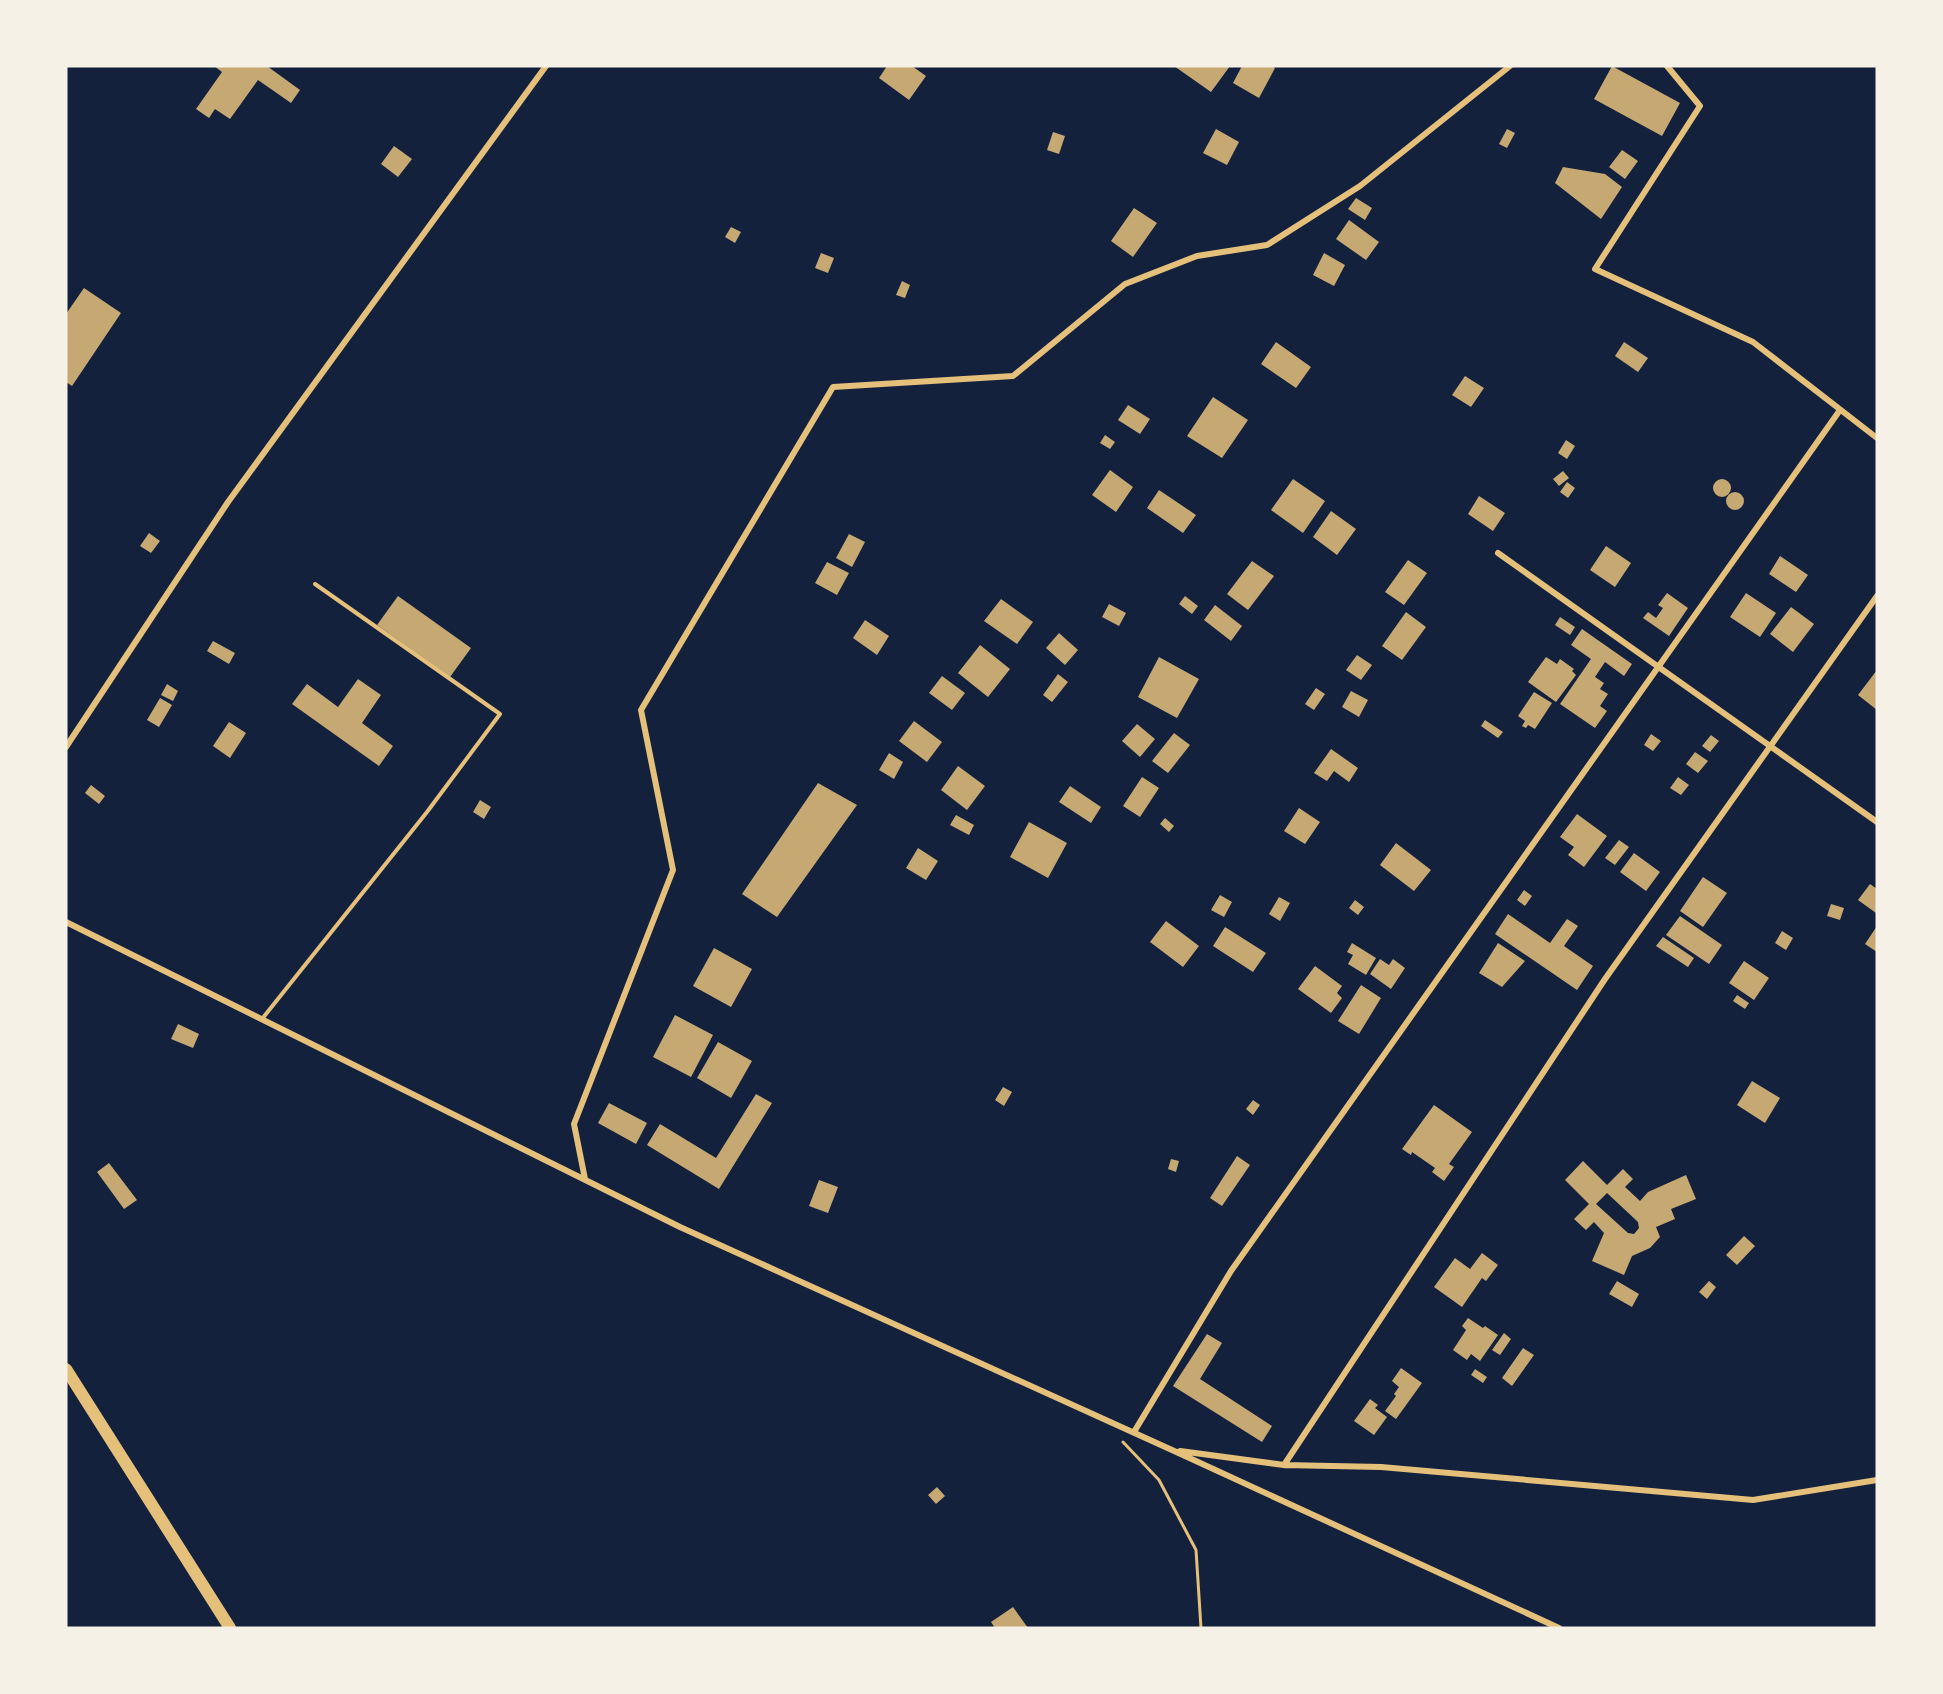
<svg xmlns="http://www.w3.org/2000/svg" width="1943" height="1694" viewBox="0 0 1943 1694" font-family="Helvetica,sans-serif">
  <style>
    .building { fill: #c6a872; fill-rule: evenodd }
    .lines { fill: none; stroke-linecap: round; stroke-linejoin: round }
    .path { stroke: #e5c07b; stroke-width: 3 }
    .service { stroke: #e5c07b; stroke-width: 4 }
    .minor { stroke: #e5c07b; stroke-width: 6 }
    .primary { stroke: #e5c07b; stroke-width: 12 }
  </style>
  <rect width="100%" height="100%" fill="#14213d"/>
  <path class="building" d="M214 66H267L300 90 291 103 258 80 230 119 215 109 209 118 196 109 222 72Z
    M887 66H912L926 76 909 100 879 78Z
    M1174 66H1230L1211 92Z
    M1242 66H1272L1275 68 1259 98 1233 83Z
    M1612 66 1680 103 1662 136 1594 99Z
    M1216 129 1239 142 1227 165 1203 153Z
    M1507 129 1515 133 1507 148 1499 144Z
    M1053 132 1065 136 1059 154 1047 150Z
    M394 146 412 159 398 177 381 164Z
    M1622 150 1638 161 1625 179 1609 167Z
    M1563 167 1605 174 1622 187 1601 219 1555 183Z
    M1356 198 1372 208 1365 220 1348 209Z
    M1134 208 1157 223 1133 257 1111 241Z
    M1349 220 1379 242 1366 260 1336 239Z
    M731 227 741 232 735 243 725 237Z
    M821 253 834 258 828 273 815 268Z
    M1324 253 1345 265 1334 286 1313 275Z
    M902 281 910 285 905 298 896 295Z
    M84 288 121 313 72 386 66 382V314Z
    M1276 342 1311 367 1296 388 1261 364Z
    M1624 342 1648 358 1638 372 1615 356Z
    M1465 376 1484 388 1471 407 1452 395Z
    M1213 397 1248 420 1222 458 1187 436Z
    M1128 405 1150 419 1140 434 1118 420Z
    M1105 435 1115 442 1110 449 1100 443Z
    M1566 440 1575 446 1567 459 1558 453Z
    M1110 470 1133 487 1116 512 1092 495Z
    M1563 471 1569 478 1559 486 1553 479Z
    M1293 479 1325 501 1303 533 1271 510Z
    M1713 488a9 9 0 1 1 18 0a9 9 0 1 1-18 0Z
    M1567 482 1575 488 1568 498 1560 492Z
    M1159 490 1196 515 1183 533 1147 508Z
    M1726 501a9 9 0 1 1 18 0a9 9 0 1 1-18 0Z
    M1479 496 1505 513 1493 531 1468 514Z
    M1331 511 1356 529 1337 555 1313 537Z
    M149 533 160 541 151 553 140 546Z
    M849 534 865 542 852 567 836 558Z
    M1606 546 1631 563 1615 587 1590 570Z
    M1780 556 1808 575 1796 592 1769 574Z
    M1408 560 1427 573 1404 605 1385 592Z
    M1252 561 1274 576 1248 610 1227 594Z
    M827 562 849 573 837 595 815 583Z
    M1667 593 1688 608 1669 636 1643 618 1648 612 1656 618 1663 608 1658 605Z
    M1746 593 1776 613 1760 637 1730 617Z
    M398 596 471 648 450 677 377 625Z
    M1185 596 1198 606 1192 614 1179 604Z
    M1001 599 1033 622 1017 644 984 621Z
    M1109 604 1126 613 1119 626 1102 617Z
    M1215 605 1242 626 1231 641 1204 620Z
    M1791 607 1814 624 1793 652 1770 634Z
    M1406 612 1426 627 1402 660 1382 646Z
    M1560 617 1575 627 1570 635 1555 625Z
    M865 620 889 636 877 655 853 638Z
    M1582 629 1632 664 1624 676 1605 662 1595 677 1604 683 1600 689 1608 694 1600 706 1607 711 1595 728 1560 704 1591 659 1571 645Z
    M1059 633 1078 650 1065 665 1046 648Z
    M213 641 235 653 229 664 207 651Z
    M980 645 1010 669 988 697 958 673Z
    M1357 655 1372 665 1361 680 1346 670Z
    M1159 657 1199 679 1177 718 1138 697Z
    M1546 657 1557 664 1560 659 1574 669 1572 671 1576 675 1556 702 1528 682Z
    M1877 670V710L1858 695Z
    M1058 674 1068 682 1052 702 1043 695Z
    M942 676 965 693 952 710 929 693Z
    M358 679 381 695 362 723 393 746 379 766 292 704 307 684 338 707Z
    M167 684 178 691 173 701 161 695Z
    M1316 688 1325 694 1314 710 1305 704Z
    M1351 691 1368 700 1359 717 1342 707Z
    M1534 692 1552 703 1535 729 1528 725 1526 728 1522 726 1525 721 1518 716Z
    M160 698 172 705 159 727 147 720Z
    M1485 720 1503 732 1498 738 1481 726Z
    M914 721 942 742 927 762 899 741Z
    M229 722 246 733 230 758 213 746Z
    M1137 724 1155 739 1140 757 1122 741Z
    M1174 733 1190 745 1168 773 1152 761Z
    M1651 734 1661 741 1653 751 1644 745Z
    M1711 735 1719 741 1710 752 1702 746Z
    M1331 749 1358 768 1349 782 1334 771 1327 781 1314 773Z
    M1695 752 1708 761 1698 773 1686 764Z
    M889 753 903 762 894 779 879 770Z
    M958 766 985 786 967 810 941 790Z
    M1142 777 1159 788 1140 817 1123 806Z
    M1678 777 1689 785 1681 795 1670 788Z
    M818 783 857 805 777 917 742 894Z
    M91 785 105 796 99 804 85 793Z
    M1070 786 1101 807 1091 823 1059 802Z
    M480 800 491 807 484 819 473 812Z
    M1299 808 1320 822 1305 844 1284 831Z
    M1577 814 1607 836 1584 867 1568 855 1574 847 1560 837Z
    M956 815 974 825 969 835 950 825Z
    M1165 818 1174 826 1169 832 1160 824Z
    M1029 822 1067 843 1048 878 1010 857Z
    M1619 840 1629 847 1615 865 1605 858Z
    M1396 843 1431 870 1414 891 1380 865Z
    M918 848 938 861 926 880 906 868Z
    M1634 853 1660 872 1646 891 1620 872Z
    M1703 877 1727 893 1703 927 1680 911Z
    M1870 884 1877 889 1876 913 1858 900Z
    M1524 890 1532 896 1525 906 1517 900Z
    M1220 895 1232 902 1224 917 1211 910Z
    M1279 897 1290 903 1280 921 1269 914Z
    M1355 900 1364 907 1358 915 1349 908Z
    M1831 904 1844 908 1840 920 1827 916Z
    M1508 914 1550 943 1567 919 1578 926 1564 946 1593 966 1577 990 1495 934Z
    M1680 916 1722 945 1709 964 1666 935Z
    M1166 921 1199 946 1183 967 1150 942Z
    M1877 926V952L1865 944Z
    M1225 927 1266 953 1253 972 1213 946Z
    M1782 931 1793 938 1786 950 1775 943Z
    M1663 937 1694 958 1688 967 1656 946Z
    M1352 943 1376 958 1366 975 1348 964 1353 955 1347 952Z
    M1498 943 1525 961 1502 987 1479 973Z
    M714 948 752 969 731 1007 693 986Z
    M1380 959 1389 965 1393 959 1405 968 1391 989 1370 974Z
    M1744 961 1769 978 1754 1000 1729 983Z
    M1315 966 1342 986 1337 993 1342 998 1331 1013 1298 989Z
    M1361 985 1381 998 1359 1034 1338 1021Z
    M1737 995 1749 1003 1745 1009 1733 1001Z
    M675 1015 713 1035 691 1077 653 1057Z
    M178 1024 199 1034 193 1048 171 1039Z
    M718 1042 752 1061 731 1098 697 1078Z
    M1752 1081 1780 1098 1765 1123 1737 1105Z
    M1003 1087 1012 1092 1004 1106 995 1100Z
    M756 1094 772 1103 719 1189 647 1145 660 1124 716 1158Z
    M1253 1100 1260 1105 1253 1115 1246 1109Z
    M609 1103 647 1123 636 1144 598 1123Z
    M1434 1105 1472 1132 1449 1164 1454 1167 1444 1181 1432 1172 1435 1168 1412 1152 1411 1155 1402 1149Z
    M1237 1156 1250 1165 1222 1206 1210 1198Z
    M1171 1159 1179 1161 1176 1172 1168 1169Z
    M1583 1161 1607 1185 1623 1169 1633 1179 1625 1187 1640 1201 1648 1192 1686 1175 1696 1199 1671 1209 1675 1219 1656 1227 1660 1237 1650 1248 1632 1256 1624 1275 1592 1261 1604 1233 1594 1222 1586 1230 1574 1219 1589 1204 1565 1180ZM1607 1193 1638 1222 1639 1228 1634 1234 1628 1233 1596 1204Z
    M109 1163 137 1200 124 1209 97 1172Z
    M819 1180 838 1187 828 1213 809 1206Z
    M1744 1236 1755 1246 1737 1265 1726 1255Z
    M1482 1253 1498 1265 1486 1281 1482 1278 1462 1307 1434 1287 1455 1258 1470 1269Z
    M1617 1281 1639 1294 1632 1307 1609 1294Z
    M1709 1281 1716 1287 1707 1299 1699 1292Z
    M1468 1318 1483 1328 1485 1326 1498 1335 1480 1361 1471 1354 1467 1360 1453 1350 1466 1330 1462 1326Z
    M1504 1333 1511 1339 1500 1355 1492 1350Z
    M1207 1334 1222 1343 1200 1379 1272 1426 1262 1442 1173 1386Z
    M1523 1348 1534 1355 1512 1386 1502 1378Z
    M1401 1368 1422 1383 1396 1419 1385 1411 1396 1396 1394 1394 1399 1387 1392 1381Z
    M1475 1369 1487 1377 1483 1383 1471 1375Z
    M1370 1399 1378 1405 1375 1408 1387 1417 1374 1435 1354 1421Z
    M937 1487 945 1496 936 1504 928 1495Z
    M1013 1607 1028 1628H995L991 1622Z"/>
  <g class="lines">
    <path class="path" d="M1123 1442 1159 1480 1196 1550 1201 1628"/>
    <path class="service" d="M262 1019 427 812 500 714 315 584"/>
    <path class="minor" d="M1667 66 1700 106 1595 269 1753 342 1877 438
      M1498 553 1877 822
      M66 747 228 502 546 66
      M66 922 680 1227 1172 1450 1559 1628
      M585 1179 574 1124 673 870 641 710 833 387 1013 376 1125 284 1197 256 1267 245 1360 186 1510 66
      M1134 1432 1231 1271 1840 410
      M1180 1451 1284 1465 1381 1467 1753 1500 1877 1480
      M1284 1465 1605 979 1877 596"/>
    <path class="primary" d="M66 1369 230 1628"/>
  </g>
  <rect width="1943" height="1694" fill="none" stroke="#f6f1e7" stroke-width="135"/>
</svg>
